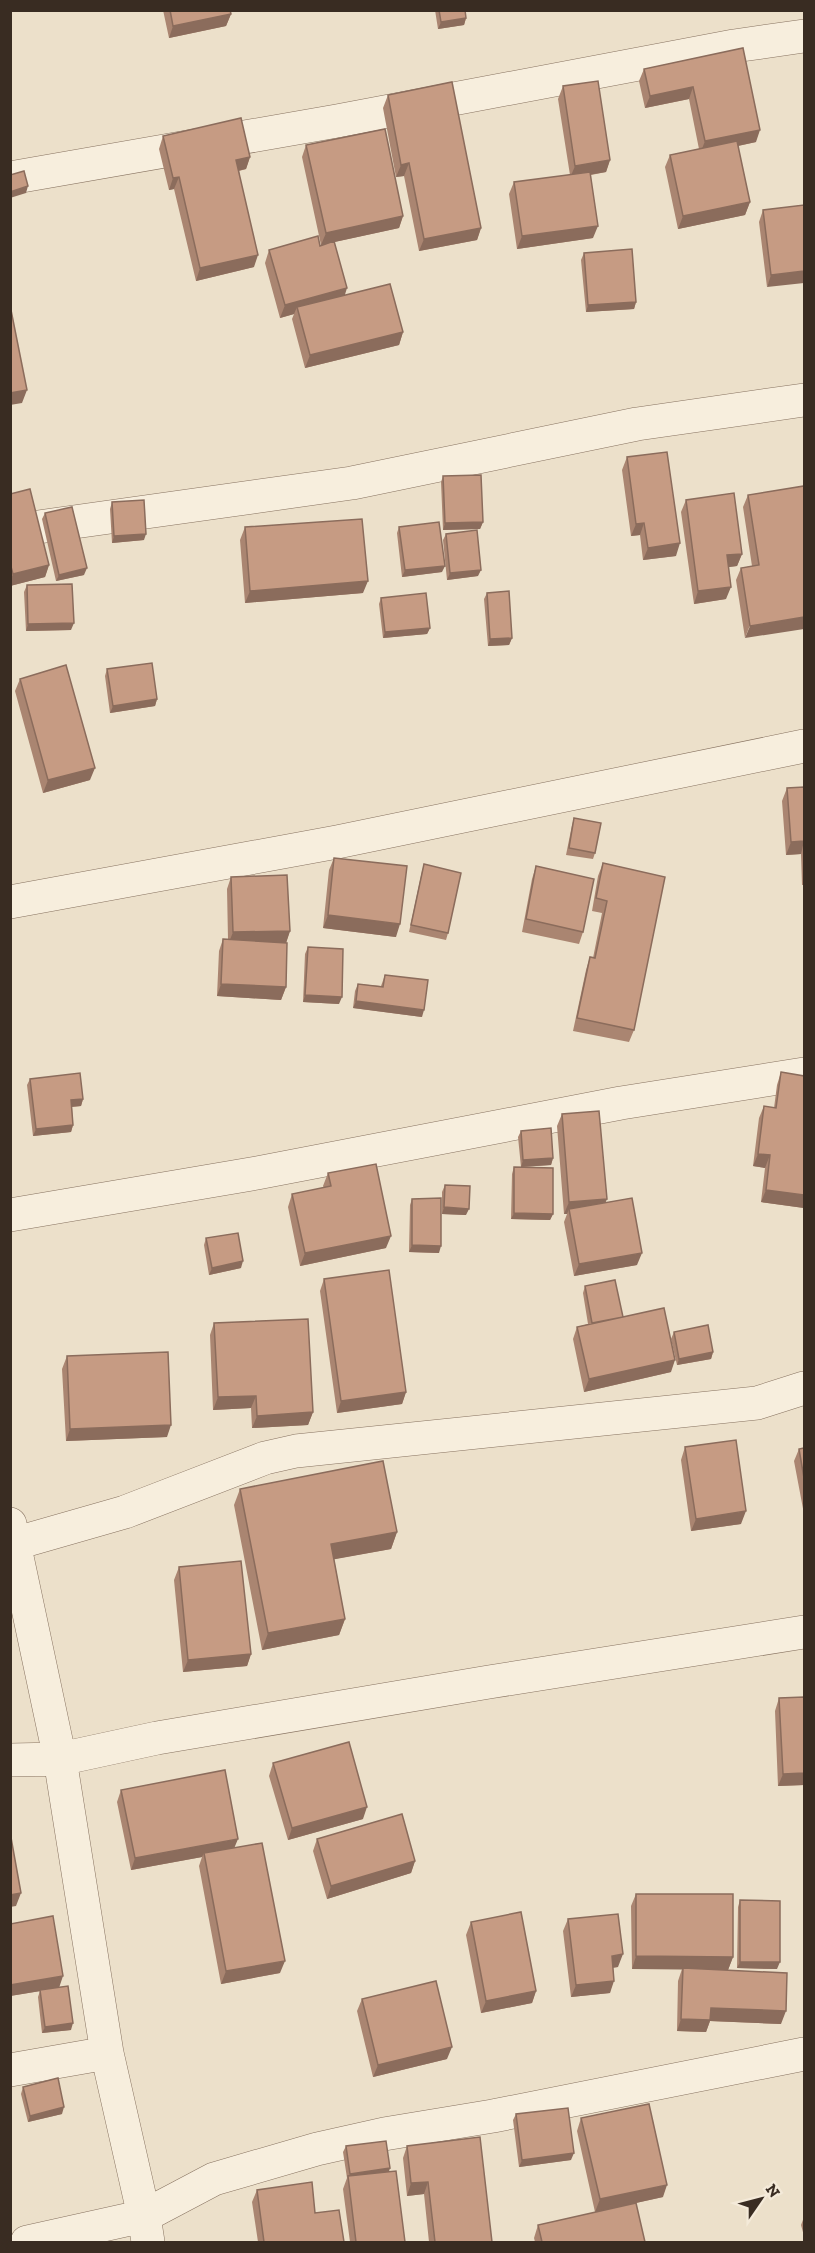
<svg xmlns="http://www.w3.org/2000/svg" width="815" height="2253" viewBox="0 0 815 2253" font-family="'Zilla Slab',serif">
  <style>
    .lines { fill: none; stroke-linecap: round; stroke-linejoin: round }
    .minor-casing { stroke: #877260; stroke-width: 34 }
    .minor { stroke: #f7eedd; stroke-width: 33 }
    .wall { fill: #aa8571 }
    .shaded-wall { fill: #8b6c5c }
    .building { fill: #c69b83; stroke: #8b6c5c; stroke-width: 1.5 }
  </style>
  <rect width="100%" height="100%" fill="#ece0ca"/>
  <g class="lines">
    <g class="minor-casing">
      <path id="minor" d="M10 178 337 121 734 46 804 36
        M10 531 352 483 637 424 804 400
        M10 902 337 842 804 746
        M10 1215 257 1173 621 1103 804 1074
        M10 1524 60 1759 107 2053 144 2216 148 2242
        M10 1545 125 1512 265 1458 296 1451 757 1403 804 1388
        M10 1760 60 1759 157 1738 489 1682 804 1632
        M10 2070 107 2053
        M27 2242 144 2216 214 2179 317 2149 384 2134 493 2116 804 2054"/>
    </g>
    <use href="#minor" class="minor"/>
  </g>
  <path class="wall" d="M163 10H230L231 14 226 26 169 38Z
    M435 10H465L466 18 464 25 438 29Z
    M743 48 756 142 738 146 750 202 745 215 678 229 665 167 670 155 699 149 689 99 645 108 639 81 644 69Z
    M563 86 610 160 606 172 591 175 593 238 517 249 509 194 514 182 570 175 558 99Z
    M388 95 481 228 477 240 419 251 404 176 396 177 383 108Z
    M163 136 250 157 246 169 239 171 254 267 196 281 174 189 169 190 159 149Z
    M306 145 403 216 399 228 334 242 345 295 403 332 399 345 305 368 292 319 294 314 280 318 265 263 269 250 321 245 302 157Z
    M804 205 767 287 759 222 763 210Z
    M584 253 636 302 634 309 586 312 581 260Z
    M627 457 676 556 643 560 640 535 631 536 622 470Z
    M443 476 483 522 480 529 443 530 441 482Z
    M804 486 745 638 736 580 741 568 752 566 743 507 748 495Z
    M10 494 49 565 45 577 10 586Z
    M686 500 742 554 737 566 728 567 726 599 694 604 681 512Z
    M112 502 144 540 112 543 110 509Z
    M45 513 84 575 56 581 42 519Z
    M245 527 363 593 245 603 240 540Z
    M399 527 442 572 402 577 397 533Z
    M446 534 478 576 447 580 443 540Z
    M27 585 71 630 26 631 24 592Z
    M487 593 512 638 509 645 488 646 484 599Z
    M381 598 430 628 427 634 383 638 379 604Z
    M107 669 157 699 155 706 110 713 105 676Z
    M20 679 90 780 43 793 15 691Z
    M804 787V885H802L801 854 786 855 782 801 787 788Z
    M574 818 595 853 593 859 566 855 572 825Z
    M334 858 396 937 323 928 329 870Z
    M603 863 634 1030 629 1042 573 1031 586 970 590 957 593 958 602 913 592 911 598 876Z
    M424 864 448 933 446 940 409 932 422 871Z
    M536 866 583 932 579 944 522 932 532 879Z
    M231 877 290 931 286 943V987L281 1000 217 996 219 951 223 939H228L227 889Z
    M308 947 339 1004 303 1002 305 954Z
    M385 975 422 1017 353 1008 355 991 358 984 381 986Z
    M781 1072 804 1076V1208L761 1202 765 1168 753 1166 759 1118 764 1106 774 1108 777 1085Z
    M30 1079 83 1099 81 1106 72 1107 73 1125 71 1132 33 1136 27 1085Z
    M562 1114 605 1203 637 1265 574 1276 564 1222 567 1214H564L557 1126Z
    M521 1131 553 1158 551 1165 521 1167 518 1137Z
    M514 1167 553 1214 550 1220 511 1219 512 1174Z
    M328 1173 386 1248 300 1266 288 1207 292 1194 324 1188 323 1186Z
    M445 1185 466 1215 442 1214V1192Z
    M412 1199 439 1253 409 1252 410 1205Z
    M206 1238 241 1268 209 1275 204 1245Z
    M324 1279 406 1392 402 1404 337 1413 320 1291Z
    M585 1286 623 1317 671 1372 584 1392 573 1339 577 1327 588 1324 583 1293Z
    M214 1323 313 1412 308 1425 252 1428 251 1408 213 1410 210 1335Z
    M674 1332 713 1352 711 1359 677 1365 671 1339Z
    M67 1356 167 1437 66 1441 62 1369Z
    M685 1447 741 1524 691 1531 681 1460Z
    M804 1448V1514L794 1461 799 1449Z
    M240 1489 397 1532 391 1549 334 1559 345 1619 339 1635 262 1650 234 1505Z
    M179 1567 251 1654 247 1666 183 1672 174 1580Z
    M804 1697V1785L778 1786 775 1711 779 1698Z
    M273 1763 363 1819 288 1840 269 1776Z
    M121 1790 234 1848 280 1973 221 1984 199 1866 202 1857 131 1870 117 1802Z
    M317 1839 415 1861 411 1873 327 1899 313 1851Z
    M636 1894 733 1957 728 1970 781 2024 710 2021 706 2032 677 2031 678 1981 682 1969H632L631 1906Z
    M740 1900 777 1969 737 1968 738 1907Z
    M568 1919 618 1967 613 1968 610 1993 571 1997 563 1931Z
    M471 1922 536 1991 532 2003 481 2013 466 1935Z
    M10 1924 59 1987 71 2030 42 2033 38 1997 40 1991 10 1996Z
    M362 1999 447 2059 373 2077 357 2011Z
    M23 2087 62 2114 28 2122 21 2094Z
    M516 2114 571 2160 519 2167 513 2120Z
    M581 2118 663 2197 595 2212 577 2131Z
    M346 2146 389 2172 405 2242H350L343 2189 347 2178 343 2152Z
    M407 2146 492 2242H429L424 2194 407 2196 403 2158Z
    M257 2190 315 2213 344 2242H258L252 2202Z
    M804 2217V2236L801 2225Z
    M538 2225 645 2242H535L534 2238Z"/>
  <path class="shaded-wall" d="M231 14 226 26 169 38 173 26Z
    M466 18 464 25 438 29 441 22Z
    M693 87 689 99 645 108 650 96Z
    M760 130 756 142 700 154 705 141Z
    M250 157 246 169 232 172 236 160Z
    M610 160 606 172 570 178 575 166Z
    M409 163 404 176 396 177 401 165Z
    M179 177 174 189 169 190 173 178Z
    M28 186 26 193 10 198V192Z
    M750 202 745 215 678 229 683 216Z
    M403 216 399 228 321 245 326 233Z
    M598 226 593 238 517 249 522 236Z
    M481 228 477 240 419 251 424 239Z
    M258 255 254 267 196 281 200 268Z
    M804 271V283L767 287 771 275Z
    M347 288 343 301 297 307 294 314 280 318 285 305Z
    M636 302 634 309 586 312 588 305Z
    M403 332 399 345 305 368 310 355Z
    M27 390 22 403 10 405V393Z
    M483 522 480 529 443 530 445 523Z
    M644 523 640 535 631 536 636 524Z
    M146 534 144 540 112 543 114 536Z
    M680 543 676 556 643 560 648 548Z
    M742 554 737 566 722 568 727 555Z
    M49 565 45 577 10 586V581L13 574Z
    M445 566 442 572 402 577 405 570Z
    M87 568 84 575 56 581 59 575Z
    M481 570 478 576 447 580 450 573Z
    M368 581 363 593 245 603 250 591Z
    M731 587 726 599 694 604 698 591Z
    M804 617V629L745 638 750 626Z
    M74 623 71 630 26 631 28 624Z
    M430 628 427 634 383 638 385 632Z
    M512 638 509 645 488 646 490 639Z
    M157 699 155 706 110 713 113 706Z
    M95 768 90 780 43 793 48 780Z
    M804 841 801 854 786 855 791 842Z
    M328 915 400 924 396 937 323 928Z
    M290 931 286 943 228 945 233 932Z
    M221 984 286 987 281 1000 217 996Z
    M305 995 342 997 339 1004 303 1002Z
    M356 1001 424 1010 422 1017 353 1008Z
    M83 1099 81 1106 69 1107 71 1100Z
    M73 1125 71 1132 33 1136 36 1129Z
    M758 1154 770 1155 765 1168 753 1166Z
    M553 1158 551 1165 521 1167 523 1160Z
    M766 1190 804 1195V1208L761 1202Z
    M607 1199 602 1211 569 1209 567 1214H564L569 1202Z
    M444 1207 469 1209 466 1215 442 1214Z
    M514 1213 553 1214 550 1220 511 1219Z
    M391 1236 386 1248 300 1266 305 1253Z
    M412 1245 441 1246 439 1253 409 1252Z
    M642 1253 637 1265 574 1276 579 1264Z
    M243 1261 241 1268 209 1275 212 1268Z
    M713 1352 711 1359 677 1365 679 1359Z
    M675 1360 671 1372 584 1392 589 1379Z
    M406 1392 402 1404 337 1413 341 1401Z
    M256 1396 251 1408 213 1410 218 1397Z
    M313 1412 308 1425 252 1428 257 1416Z
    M171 1425 167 1437 66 1441 70 1429Z
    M746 1511 741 1524 691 1531 696 1519Z
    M397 1532 391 1549 325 1561 331 1544Z
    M345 1619 339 1635 262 1650 268 1633Z
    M251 1654 247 1666 183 1672 188 1660Z
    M804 1773V1785L778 1786 783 1774Z
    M367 1807 363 1819 288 1840 292 1828Z
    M238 1839 233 1851 204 1853 202 1857 131 1870 135 1858Z
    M415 1861 411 1873 327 1899 331 1886Z
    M21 1893 16 1906 10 1907V1895Z
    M623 1954 618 1967 607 1968 612 1956Z
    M636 1956 733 1957 728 1970 632 1969Z
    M285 1961 280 1973 221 1984 226 1971Z
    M740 1962H780L777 1969 737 1968Z
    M63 1976 59 1988 10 1996V1985Z
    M614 1981 610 1993 571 1997 576 1985Z
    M536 1991 532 2003 481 2013 486 2001Z
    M711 2008 786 2011 781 2024 710 2021 706 2032 677 2031 681 2019Z
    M73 2023 71 2030 42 2033 45 2027Z
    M452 2047 447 2059 373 2077 378 2065Z
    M64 2107 62 2114 28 2122 30 2116Z
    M574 2153 571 2160 519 2167 522 2160Z
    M390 2168 388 2175 348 2181 350 2174Z
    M428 2182 424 2194 407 2196 411 2183Z
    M667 2185 663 2197 595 2212 600 2199Z"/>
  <path class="building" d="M170 10H230L231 14 173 26Z
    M439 10H465L466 18 441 22Z
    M743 48 760 130 705 141 693 87 650 96 644 69Z
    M598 81 610 160 575 166 563 86Z
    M452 82 481 228 424 239 409 163 401 165 388 95Z
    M241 118 250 157 236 160 258 255 200 268 179 177 173 178 163 136Z
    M385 129 403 216 326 233 306 145Z
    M737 141 750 202 683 216 670 155Z
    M24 171 28 186 10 192V175Z
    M590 172 598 226 522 236 514 182Z
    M804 205V271L771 275 763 210Z
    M318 236 320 246 334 241 347 288 285 305 269 250Z
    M632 249 636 302 588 305 584 253Z
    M390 284 403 332 310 355 297 307Z
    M10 305 27 390 10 393Z
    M667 452 680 543 648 548 644 523 636 524 627 457Z
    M481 475 483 522 445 523 443 476Z
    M804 486V617L750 626 741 568 759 565 748 495Z
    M30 489 49 565 13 574 10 563V494Z
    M734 493 742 554 727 555 731 587 698 591 686 500Z
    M144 500 146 534 114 536 112 502Z
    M72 507 87 568 59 575 45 513Z
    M362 519 368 581 250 591 245 527Z
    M439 522 445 566 405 570 399 527Z
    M477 530 481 570 450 573 446 534Z
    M72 584 74 623 28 624 27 585Z
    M509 591 512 638 490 639 487 593Z
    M426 593 430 628 385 632 381 598Z
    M152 663 157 699 113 706 107 669Z
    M66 665 95 768 48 780 20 679Z
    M804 787V841L791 842 787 788Z
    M574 818 601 823 595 853 569 848Z
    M334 858 407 866 400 924 328 915Z
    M603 863 665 877 634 1030 577 1018 590 957 595 958 607 901 596 898Z
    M424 864 461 873 448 933 411 925Z
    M536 866 594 879 583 932 526 919Z
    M287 875 290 931 233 932 231 877Z
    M223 939 287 943 286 987 221 984Z
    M308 947 343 949 342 997 305 995Z
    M385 975 428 980 424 1010 356 1001 358 984 383 987Z
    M781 1072 804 1076V1195L766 1190 770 1155 758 1154 764 1106 776 1108Z
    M80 1073 83 1099 71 1100 73 1125 36 1129 30 1079Z
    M599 1111 607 1199 569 1202 562 1114Z
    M551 1128 553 1158 523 1160 521 1131Z
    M376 1164 391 1236 305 1253 292 1194 331 1186 328 1173Z
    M514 1167 553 1168V1214L514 1213Z
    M445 1185 470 1186 469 1209 444 1207Z
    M441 1198V1246L412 1245V1199Z
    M632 1198 642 1253 579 1264 569 1209Z
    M238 1233 243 1261 212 1268 206 1238Z
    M389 1270 406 1392 341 1401 324 1279Z
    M615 1280 623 1317 592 1323 585 1286Z
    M664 1308 675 1360 589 1379 577 1327Z
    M308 1319 313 1412 257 1416 256 1396 218 1397 214 1323Z
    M708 1325 713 1352 679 1359 674 1332Z
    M168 1352 171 1425 70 1429 67 1356Z
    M736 1440 746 1511 696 1519 685 1447Z
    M804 1448V1478L799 1449Z
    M383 1461 397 1532 331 1544 345 1619 268 1633 240 1489Z
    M241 1561 251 1654 188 1660 179 1567Z
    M804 1697V1773L783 1774 779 1698Z
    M349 1742 367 1807 292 1828 273 1763Z
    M225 1770 238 1839 135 1858 121 1790Z
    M402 1814 415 1861 331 1886 317 1839Z
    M10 1832 21 1893 10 1895Z
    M262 1843 285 1961 226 1971 204 1853Z
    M636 1894H733V1957L636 1956Z
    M740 1900 780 1901V1962H740Z
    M521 1912 536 1991 486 2001 471 1922Z
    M618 1914 623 1954 612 1956 614 1981 576 1985 568 1919Z
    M53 1916 63 1976 10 1985V1924Z
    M683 1968 787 1973 786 2011 711 2008 710 2020 681 2019Z
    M436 1981 452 2047 378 2065 362 1999Z
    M68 1986 73 2023 45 2027 40 1990Z
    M58 2078 64 2107 30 2116 23 2087Z
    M649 2104 667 2185 600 2199 581 2118Z
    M568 2108 574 2153 522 2160 516 2114Z
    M480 2137 492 2242H435L428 2182 411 2183 407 2146Z
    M386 2141 390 2168 350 2174 346 2146Z
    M396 2171 405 2242H356L348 2176Z
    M312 2182 315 2213 339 2210 344 2242H264L257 2190Z
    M636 2203 645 2242H542L538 2225Z"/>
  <rect width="815" height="2253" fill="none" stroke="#392c22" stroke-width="24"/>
  <g transform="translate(761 2199) rotate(55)" stroke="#f4ead9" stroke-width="4.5" paint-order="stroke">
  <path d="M0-4.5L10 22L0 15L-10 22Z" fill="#392c22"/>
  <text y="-9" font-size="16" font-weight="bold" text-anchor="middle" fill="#392c22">N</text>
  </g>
</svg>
